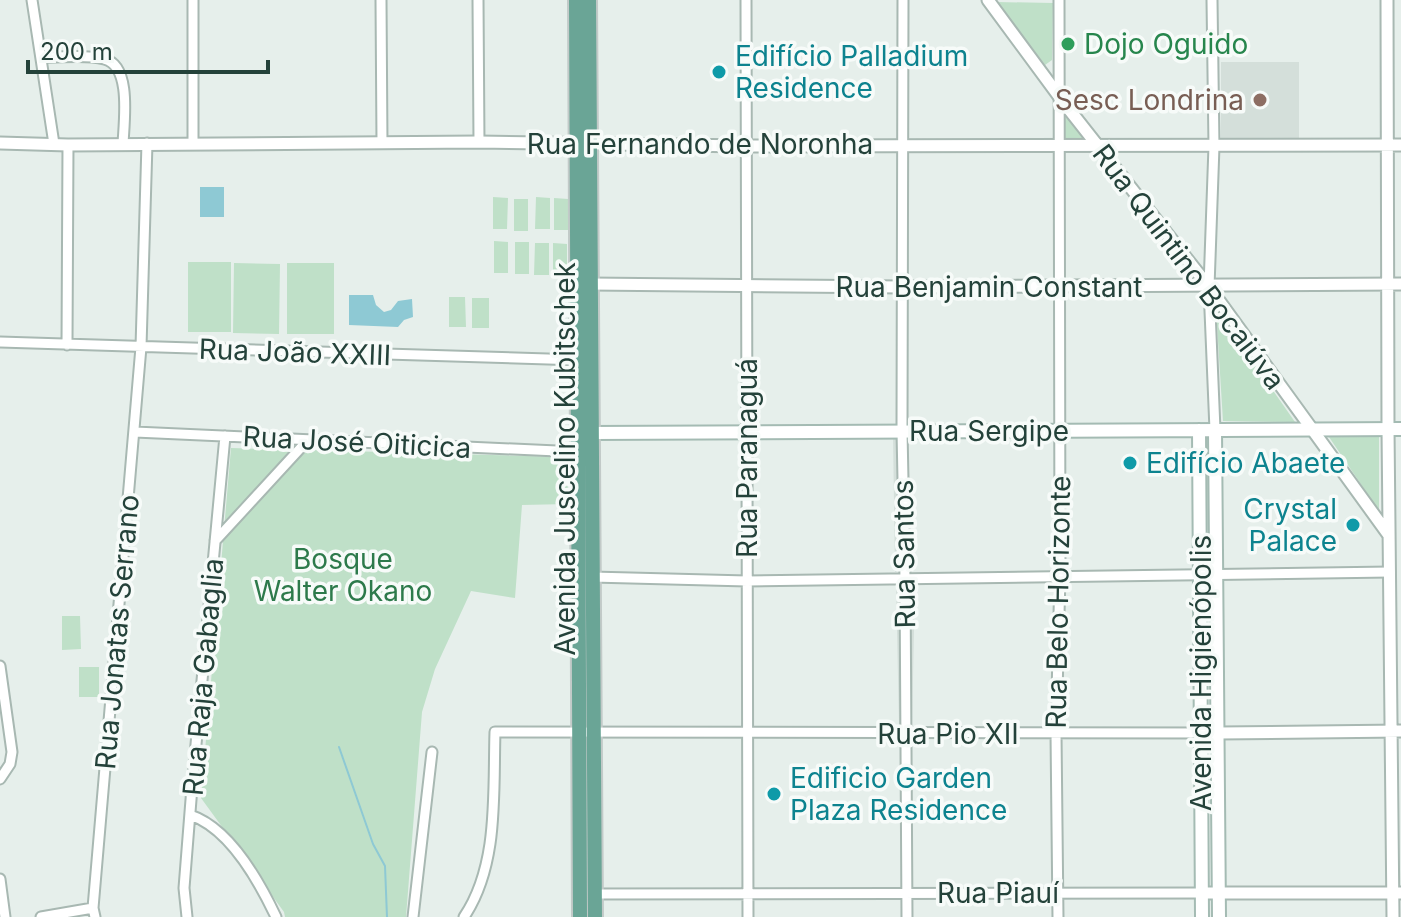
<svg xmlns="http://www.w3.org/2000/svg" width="1401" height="917" viewBox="0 0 1401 917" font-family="Inter,sans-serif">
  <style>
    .built { fill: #d4dfda }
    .green { fill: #bfe0c8 }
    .water { fill: #8ec9d4 }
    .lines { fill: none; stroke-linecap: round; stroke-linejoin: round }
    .stream { stroke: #8ec9d4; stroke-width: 2 }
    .minor-casing { stroke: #a8b8b2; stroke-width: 13 }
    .tertiary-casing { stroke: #a8b8b2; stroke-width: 15 }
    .secondary-casing { stroke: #a4bbb3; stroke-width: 16 }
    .primary-casing { stroke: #c2cac8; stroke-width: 18 }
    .minor { stroke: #fff; stroke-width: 9 }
    .tertiary { stroke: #fff; stroke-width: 11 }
    .secondary { stroke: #fff; stroke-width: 12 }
    .primary { stroke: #6aa596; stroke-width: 14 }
    .leisure-dot { fill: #2e9e5b; stroke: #f7fbf9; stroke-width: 3 }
    .culture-dot { fill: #0f9aa8; stroke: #f7fbf9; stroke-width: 3 }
    .education-dot { fill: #8d6e63; stroke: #f7fbf9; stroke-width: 3 }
    .labels { text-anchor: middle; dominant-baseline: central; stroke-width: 7; stroke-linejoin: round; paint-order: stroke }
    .leisure-label { font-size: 28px; fill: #27864d; stroke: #f7fbf9; text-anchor: start }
    .culture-label { font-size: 28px; fill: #0d838f; stroke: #f7fbf9; text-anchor: start }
    .education-label { font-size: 28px; fill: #785e54; stroke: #f7fbf9; text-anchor: end }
    .street-label { font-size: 28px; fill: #24423a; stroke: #f7fbf9 }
    .park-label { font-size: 28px; fill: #2d7a4b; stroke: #f7fbf9 }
  </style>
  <rect width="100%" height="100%" fill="#e6efeb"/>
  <path class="built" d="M1221 62H1299V138H1221Z
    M893 435H908L912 571 895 572Z
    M896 584H915L912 724H899Z"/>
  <path class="green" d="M997 2 1053 3 1052 60 1045 65Z
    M1063 105 1090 144 1063 142Z
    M493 197 508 198 507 229H493Z
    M536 197 550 198V229H535Z
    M554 198 568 199V230H554Z
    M514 199H528V231H514Z
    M494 241 508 242V273H494Z
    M515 242H529V274H515Z
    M535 243H549V275H534Z
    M553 243 567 244V275H553Z
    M188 262H231V332H188Z
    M234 263 280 264 279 334 233 333Z
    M287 263H334V334H287Z
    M449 297H465L466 327H449Z
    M472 298H489V328H472Z
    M1216 309 1295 422 1223 421Z
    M1327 434 1379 435V511Z
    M231 448 567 457 568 504 522 505 515 598 471 591 435 669 422 712 406 917H285L284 912 201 798Z
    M62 616H80L81 649 62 650Z
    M79 667H99V697H79Z"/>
  <path class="water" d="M200 187H224V217H200Z
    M349 295H373L376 305 384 312 391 310 398 301 412 299 413 317 404 320 398 327 349 325Z"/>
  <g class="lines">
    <path class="stream" d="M339 747 373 844 385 866 387 917"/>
    <g class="minor-casing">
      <path id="minor" d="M32 0 54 144
        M193 0V142
        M381 0 382 143
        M478 0 479 142
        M746 0 748 917
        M903 0 902 431 905 579 907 917
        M1212 0 1214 146 1209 287 1215 430
        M42 57C61 58 85 54 104 59 132 65 124 121 123 144
        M0 342 580 360
        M67 345 68 145
        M135 432 579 452
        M215 541 307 441
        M592 577 747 581 1390 572
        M0 666 12 752 10 764 0 779
        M190 815C230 828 259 881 276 917
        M0 879 5 917
        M595 894 1202 893
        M41 917 93 908
        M95 917 93 908 141 347 147 143
        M187 917 184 888 192 787 225 436
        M413 917 432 752
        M464 917C499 865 493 794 495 732L1219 733
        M1058 917 1056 733 1060 575 1059 0"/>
    </g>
    <g class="tertiary-casing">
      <path id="tertiary" d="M988 0 1064 103 1209 287 1388 534
        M1387 0 1388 429 1393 917
        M0 143 68 145 479 142 746 146 1401 145
        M590 284 904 287 1401 284
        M1219 733 1401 731
        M1202 893H1401"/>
    </g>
    <g class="secondary-casing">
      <path id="secondary" d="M1199 430 1202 917
        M1215 430 1219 917
        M592 433 1401 429"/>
    </g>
    <g class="primary-casing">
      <path id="primary" d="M576 0 580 917
        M589 0 595 917"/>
    </g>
    <use href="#minor" class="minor"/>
    <use href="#tertiary" class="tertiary"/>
    <use href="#secondary" class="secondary"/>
    <use href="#primary" class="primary"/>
  </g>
  <circle class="leisure-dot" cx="1068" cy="44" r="8"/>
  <g class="culture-dot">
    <circle cx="719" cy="72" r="8"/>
    <circle cx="1130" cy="463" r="8"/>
    <circle cx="1353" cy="525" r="8"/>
    <circle cx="774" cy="794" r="8"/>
  </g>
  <circle class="education-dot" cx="1260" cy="100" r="8"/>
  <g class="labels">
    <g class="leisure-label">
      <text x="1084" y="44">Dojo Oguido</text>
    </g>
    <g class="culture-label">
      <text x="735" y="56">Edifício Palladium<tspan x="735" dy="32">Residence</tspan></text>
      <text x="1146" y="463">Edifício Abaete</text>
      <text x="1337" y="509" text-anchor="end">Crystal<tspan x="1337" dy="32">Palace</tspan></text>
      <text x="790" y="778">Edificio Garden<tspan x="790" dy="32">Plaza Residence</tspan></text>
    </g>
    <g class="education-label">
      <text x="1244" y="100">Sesc Londrina</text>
    </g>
    <g class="street-label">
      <text x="700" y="144">Rua Fernando de Noronha</text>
      <text transform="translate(1189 267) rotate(53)">Rua Quintino Bocaiúva</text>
      <text x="989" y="287">Rua Benjamin Constant</text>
      <text transform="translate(295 352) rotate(2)">Rua João XXIII</text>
      <text x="989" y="431">Rua Sergipe</text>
      <text transform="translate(357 442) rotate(3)">Rua José Oiticica</text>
      <text transform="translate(747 458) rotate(-90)">Rua Paranaguá</text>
      <text transform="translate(565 459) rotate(-90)">Avenida Juscelino Kubitschek</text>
      <text transform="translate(904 554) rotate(-91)">Rua Santos</text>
      <text transform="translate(1058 602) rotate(-89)">Rua Belo Horizonte</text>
      <text transform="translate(117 632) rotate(-85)">Rua Jonatas Serrano</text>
      <text transform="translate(1201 673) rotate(-90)">Avenida Higienópolis</text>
      <text transform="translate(203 677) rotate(-85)">Rua Raja Gabaglia</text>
      <text x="948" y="734">Rua Pio XII</text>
      <text x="998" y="893">Rua Piauí</text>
    </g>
    <g class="park-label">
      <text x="343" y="559">Bosque<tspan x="343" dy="32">Walter Okano</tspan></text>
    </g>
  </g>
  <path d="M28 60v12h240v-12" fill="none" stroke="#24423a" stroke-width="4"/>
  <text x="40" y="60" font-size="24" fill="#24423a" stroke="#f7fbf9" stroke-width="6" paint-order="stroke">200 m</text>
</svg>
